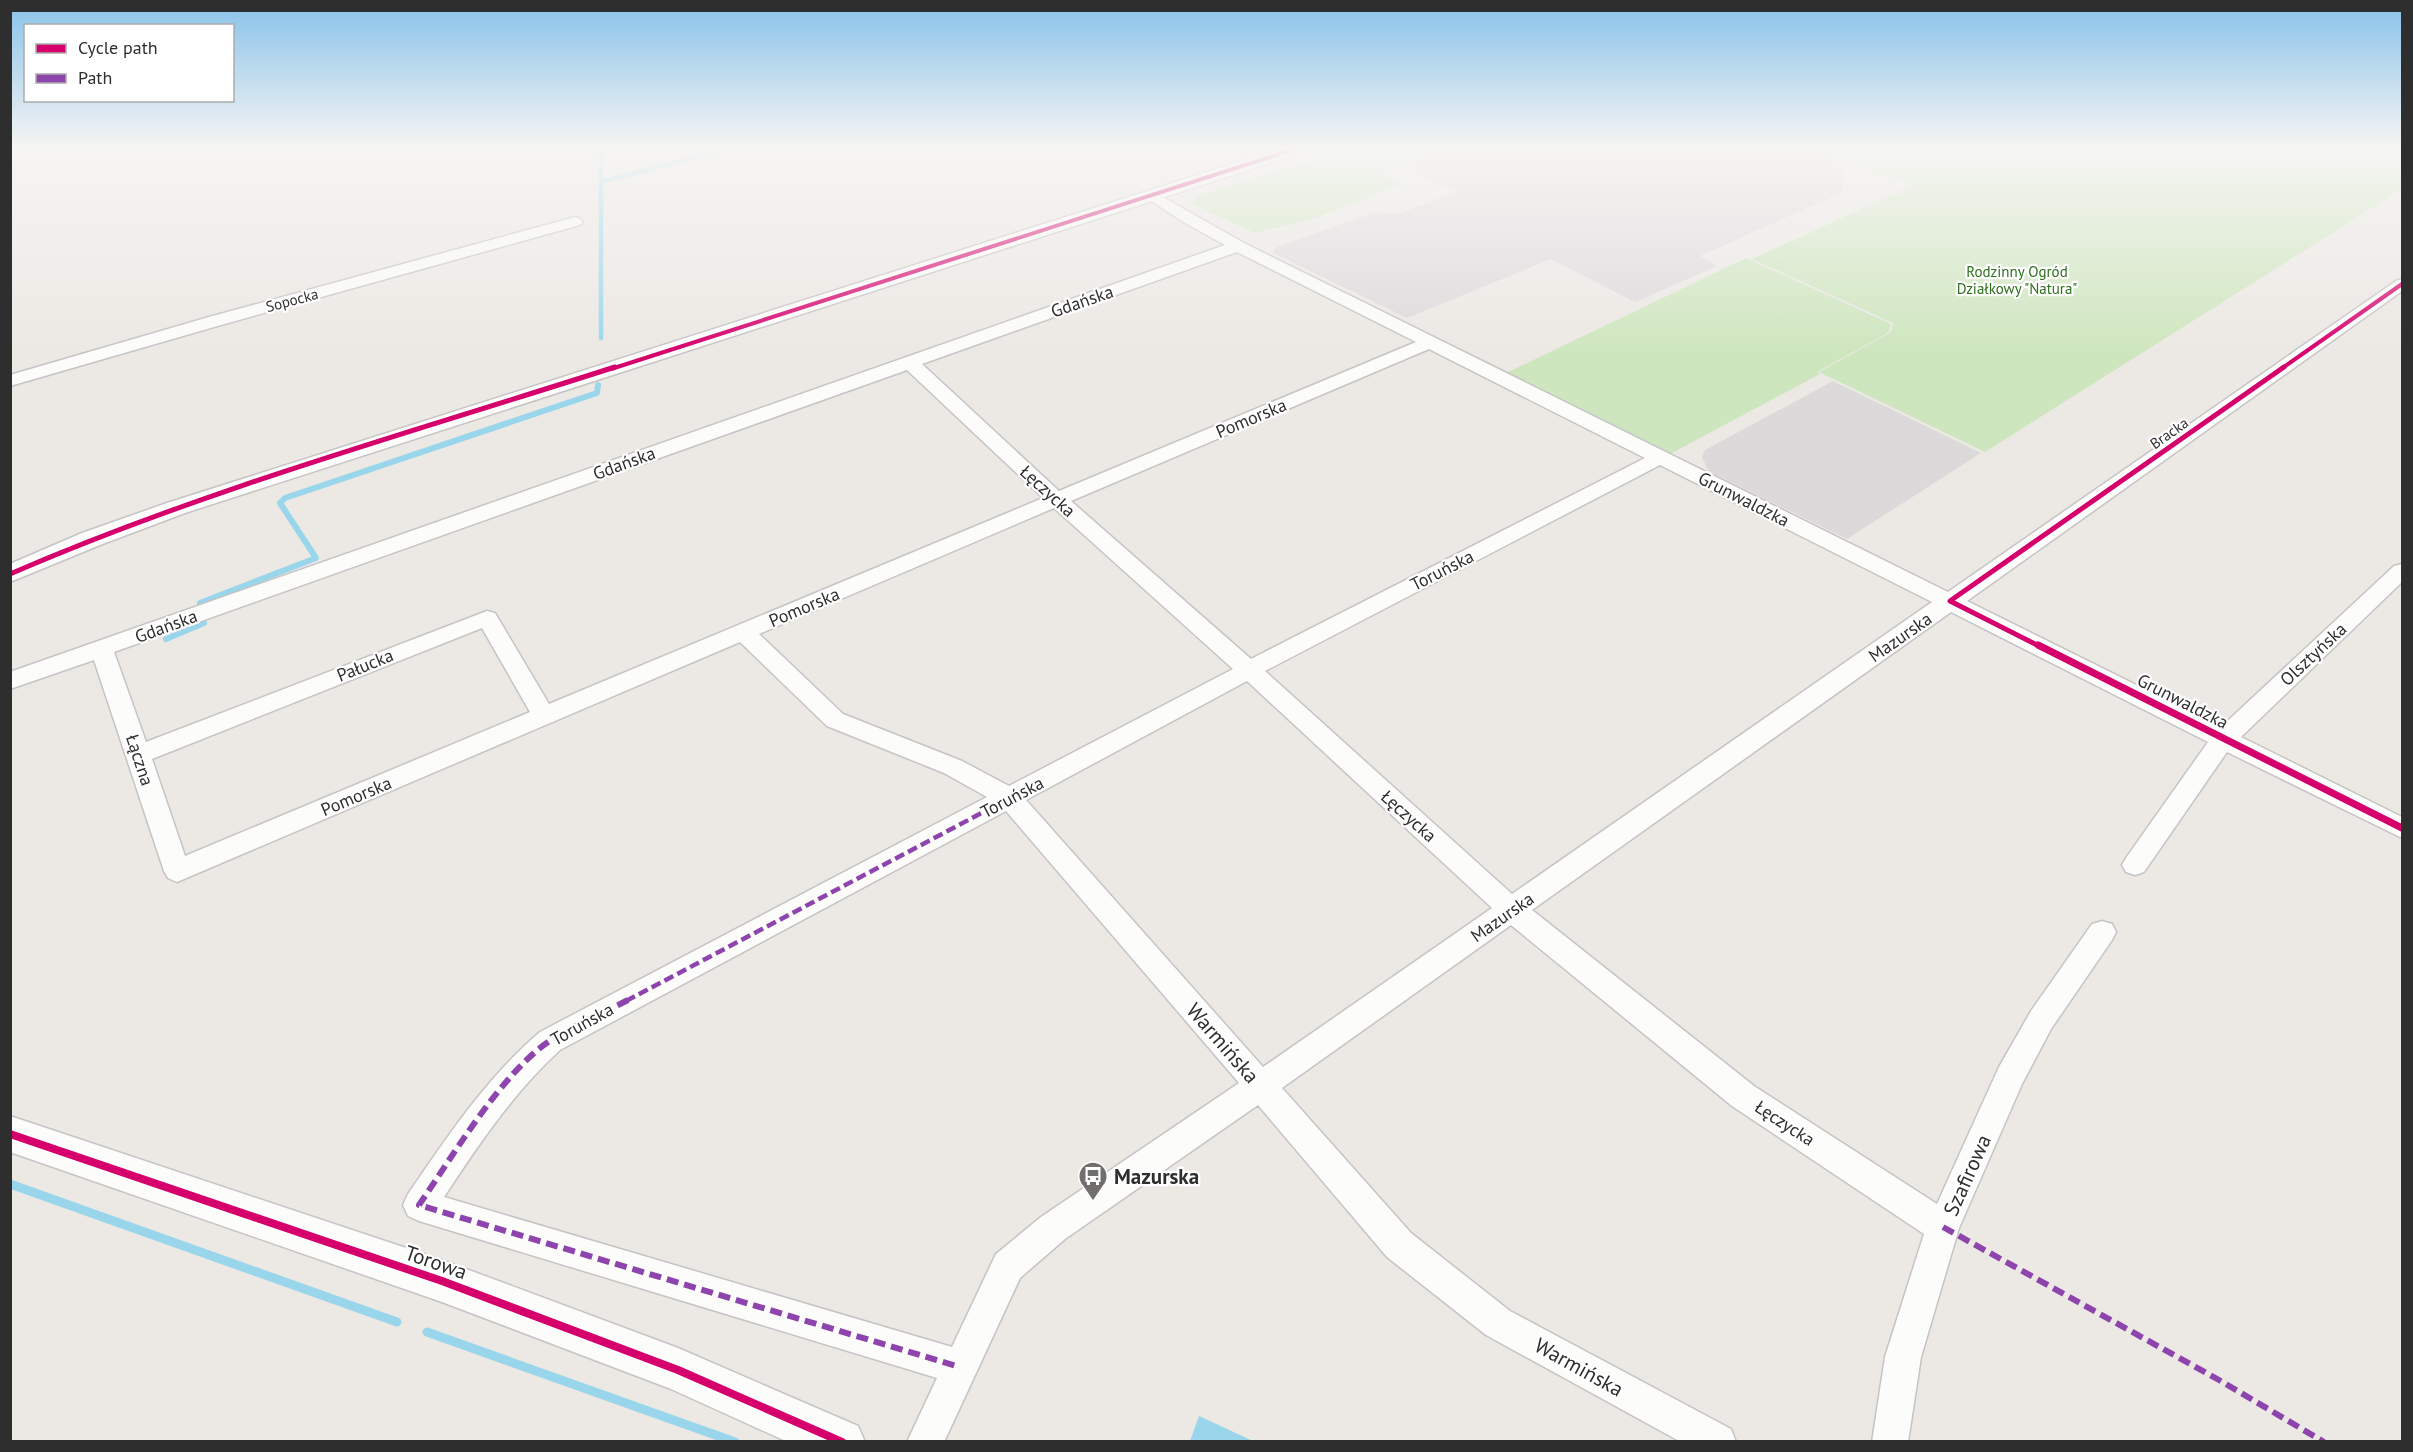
<svg xmlns="http://www.w3.org/2000/svg" width="2413" height="1452" viewBox="0 0 2413 1452" font-family="'PT Sans',sans-serif">
  <style>
    .industrial { fill: #dcd9db }
    .green { fill: #cee6be }
    .water { fill: #99d6ec }
    .lines { fill: none; stroke-linecap: round; stroke-linejoin: round }
    .stream-far2 { stroke: #99d6ec; stroke-width: 4.5 }
    .stream-far1 { stroke: #99d6ec; stroke-width: 6 }
    .stream { stroke: #99d6ec; stroke-width: 9 }
    .minor-casing { stroke: #c5c4c5; stroke-width: 3 }
    .tertiary-casing { stroke: #c5c4c5; stroke-width: 3 }
    .minor { fill: #fcfcfb; fill-rule: evenodd }
    .tertiary { fill: #fcfcfb; fill-rule: evenodd }
    .quiet-far1 { stroke: #8e44ad; stroke-width: 4.5; stroke-dasharray: 10 4.5; stroke-linecap: butt }
    .quiet { stroke: #8e44ad; stroke-width: 6; stroke-dasharray: 12 6; stroke-linecap: butt }
    .cycleway-far3-casing { stroke: #fff; stroke-width: 6 }
    .cycleway-far2-casing { stroke: #fff; stroke-width: 8 }
    .cycleway-far1-casing { stroke: #fff; stroke-width: 10 }
    .cycleway-casing { stroke: #fff; stroke-width: 12 }
    .cycleway-far3 { stroke: #d6006c; stroke-width: 4 }
    .cycleway-far2 { stroke: #d6006c; stroke-width: 5 }
    .cycleway-far1 { stroke: #d6006c; stroke-width: 7 }
    .cycleway { stroke: #d6006c; stroke-width: 8 }
    .labels { text-anchor: middle; dominant-baseline: central; stroke-width: 4.5; stroke-linejoin: round; paint-order: stroke }
    .far-park-label { font-size: 15px; fill: #2c6e1b; stroke: #fff }
    .far-street-label { font-size: 15px; fill: #2e2e2e; stroke: #fff }
    .street-label { font-size: 18px; fill: #2e2e2e; stroke: #fff }
    .near-street-label { font-size: 21px; fill: #2e2e2e; stroke: #fff }
    .near-poi-label { font-size: 21px; font-weight: bold; fill: #2e2e2e; stroke: #fff; text-anchor: start }
  </style>
  <rect width="100%" height="100%" fill="#ece8e4"/>
  <path class="industrial" d="M1444 150H1808L1842 163 1843 192 1700 256 1717 266 1635 302 1551 259 1407 318 1273 253 1277 247 1375 212 1398 214 1456 192 1401 165Z
    M1833 381 1981 453 1847 539 1708 471 1702 456 1705 450Z"/>
  <path class="green" d="M1334 150H1439L1377 170 1402 184 1318 217 1255 233 1192 204 1197 196 1312 160Z
    M1817 150H2402V189L1985 452 1819 372 1891 332 1893 323 1752 259 1912 186Z
    M1746 258 1891 324 1889 332 1817 372 1820 374 1670 454 1506 373Z"/>
  <path class="water" d="M1199 1416 1253 1441H1190Z"/>
  <g class="lines">
    <path class="stream-far2" d="M10 151 13 150
      M601 151V338
      M600 182 724 150"/>
    <path class="stream-far1" d="M200 603 316 558 280 503 285 498 597 393 598 385
      M166 639 204 623"/>
    <path class="stream" d="M10 1184 397 1322
      M427 1332 735 1442"/>
    <g class="minor-casing">
      <path id="minor" d="M1152 191 1244 243 1948 592 2396 281 2402 279V291L1967 601 2221 727 2394 566 2402 564V582L2241 737 2402 817V838L2227 752 2144 872 2135 875 2126 872 2122 865 2126 858 2208 742 1951 612 1532 910 1754 1086 1937 1204 1999 1067 2031 1011 2092 924 2102 921 2112 924 2116 932 2112 940 2051 1029 2022 1084 1959 1228 1921 1357 1908 1442H1872L1885 1357 1924 1234 1732 1106 1511 925 1282 1088 1411 1233 1510 1311 1731 1429 1736 1442H1681L1486 1335 1387 1257 1258 1105 1065 1239 1020 1278 944 1442H907L937 1378 419 1221 408 1216 403 1205 408 1194C448 1136 486 1078 540 1032L987 797 944 773 827 726 740 642 177 882 168 878 164 871 94 660 10 689V672L1225 245 1185 223 1147 198 1145 195ZM1237 252 1416 342 1059 491 922 364ZM1429 349 1645 458 1251 659 1071 501ZM907 370 1043 498 549 704 495 613 487 611 146 742 114 652ZM1660 465 1932 602 1512 894 1265 671ZM1054 508 1233 669 1009 786 962 761 843 714 759 634ZM482 628 530 712 185 856 152 759ZM1247 681 1492 908 1263 1067 1026 800ZM1006 811 1239 1083 1041 1217 996 1254 952 1347 444 1197C479 1144 513 1093 560 1050Z
        M575 217 580 219 583 222 580 225 221 325 10 386V375L209 317Z"/>
    </g>
    <g class="tertiary-casing">
      <path id="tertiary" d="M1276 150H1301L1298 154 185 513 100 545 10 582V564L82 533 167 503Z
        M10 1116 442 1260 678 1348 858 1426 865 1442H788L671 1389 442 1302 10 1152Z"/>
    </g>
    <use href="#minor" class="minor"/>
    <use href="#tertiary" class="tertiary"/>
    <path class="quiet-far1" d="M626 1001 1010 798"/>
    <path class="quiet" d="M628 1000C603 1013 575 1025 551 1040 502 1072 453 1156 419 1205L960 1367
      M1943 1227 2219 1380 2324 1442"/>
    <g class="cycleway-far3-casing">
      <path id="cycleway-far3" d="M611 369 1292 150
        M2281 369 2402 284"/>
    </g>
    <g class="cycleway-far2-casing">
      <path id="cycleway-far2" d="M10 574C206 489 413 432 615 367
        M2041 647 1950 601 2284 367"/>
    </g>
    <g class="cycleway-far1-casing">
      <path id="cycleway-far1" d="M2038 645 2402 828"/>
    </g>
    <g class="cycleway-casing">
      <path id="cycleway" d="M10 1134 442 1281 678 1370 842 1442"/>
    </g>
    <use href="#cycleway-far3" class="cycleway-far3"/>
    <use href="#cycleway-far2" class="cycleway-far2"/>
    <use href="#cycleway-far1" class="cycleway-far1"/>
    <use href="#cycleway" class="cycleway"/>
  </g>
  <linearGradient id="sky" x2="0" y2="1"><stop stop-color="#88c2ea"/><stop offset="0.42" stop-color="#f6f5f3"/><stop offset="1" stop-color="#f6f5f3" stop-opacity="0"/></linearGradient>
  <rect width="2413" height="353" fill="url(#sky)"/>
  <defs>
    <g id="bus-pin" transform="scale(1.5)"><path d="M0 17L-7.5 6A9.5 9.5 0 1 1 7.5 6Z" fill="#706f6e" stroke="#fff"/><path d="M-5-6H5V4H4V6H2V4H-2V6H-4V4H-5ZM-3.5-4V0h7V-4ZM-3.5 1.2v1.5H-2V1.2ZM2 1.2v1.5H3.5V1.2Z" fill="#fff"/></g>
  </defs>
  <g fill-rule="evenodd">
    <use href="#bus-pin" x="1093" y="1176"/>
  </g>
  <g class="labels">
    <g class="far-park-label">
      <text x="2017" y="271">Rodzinny Ogród<tspan x="2017" dy="17">Działkowy "Natura"</tspan></text>
    </g>
    <g class="far-street-label">
      <text transform="translate(292 300) rotate(-15)">Sopocka</text>
      <text transform="translate(2169 433) rotate(-35)">Bracka</text>
    </g>
    <g class="street-label">
      <text transform="translate(1082 301) rotate(-19)">Gdańska</text>
      <text transform="translate(1251 418) rotate(-23)">Pomorska</text>
      <text transform="translate(624 463) rotate(-20)">Gdańska</text>
      <text transform="translate(1048 491) rotate(42)">Łęczycka</text>
      <text transform="translate(1744 499) rotate(27)">Grunwaldzka</text>
      <text transform="translate(1442 570) rotate(-27)">Toruńska</text>
      <text transform="translate(804 607) rotate(-23)">Pomorska</text>
      <text transform="translate(166 626) rotate(-20)">Gdańska</text>
      <text transform="translate(1900 637) rotate(-35)">Mazurska</text>
      <text transform="translate(2313 654) rotate(-43)">Olsztyńska</text>
      <text transform="translate(365 665) rotate(-22)">Pałucka</text>
      <text transform="translate(2183 701) rotate(27)">Grunwaldzka</text>
      <text transform="translate(140 760) rotate(72)">Łączna</text>
      <text transform="translate(356 796) rotate(-23)">Pomorska</text>
      <text transform="translate(1012 797) rotate(-28)">Toruńska</text>
      <text transform="translate(1409 816) rotate(42)">Łęczycka</text>
      <text transform="translate(1502 917) rotate(-35)">Mazurska</text>
      <text transform="translate(582 1024) rotate(-29)">Toruńska</text>
      <text transform="translate(1785 1123) rotate(33)">Łęczycka</text>
    </g>
    <g class="near-street-label">
      <text transform="translate(1223 1043) rotate(49)">Warmińska</text>
      <text transform="translate(1967 1175) rotate(-66)">Szafirowa</text>
      <text transform="translate(436 1262) rotate(19)">Torowa</text>
      <text transform="translate(1579 1367) rotate(29)">Warmińska</text>
    </g>
    <g class="near-poi-label">
      <text x="1114" y="1176">Mazurska</text>
    </g>
  </g>
  <rect width="2413" height="1452" fill="none" stroke="#2e2e2e" stroke-width="24"/>
  <rect x="24" y="24" width="210" height="78" fill="#ffffff" stroke="#ababab" stroke-width="1.5"/>
  <rect x="36" y="44" width="30" height="9" fill="#d6006c" stroke="#ababab" stroke-width="1.5"/>
  <text x="78" y="54" font-size="18" fill="#2e2e2e">Cycle path</text>
  <rect x="36" y="74" width="30" height="9" fill="#8e44ad" stroke="#ababab" stroke-width="1.5"/>
  <text x="78" y="84" font-size="18" fill="#2e2e2e">Path</text>
</svg>
